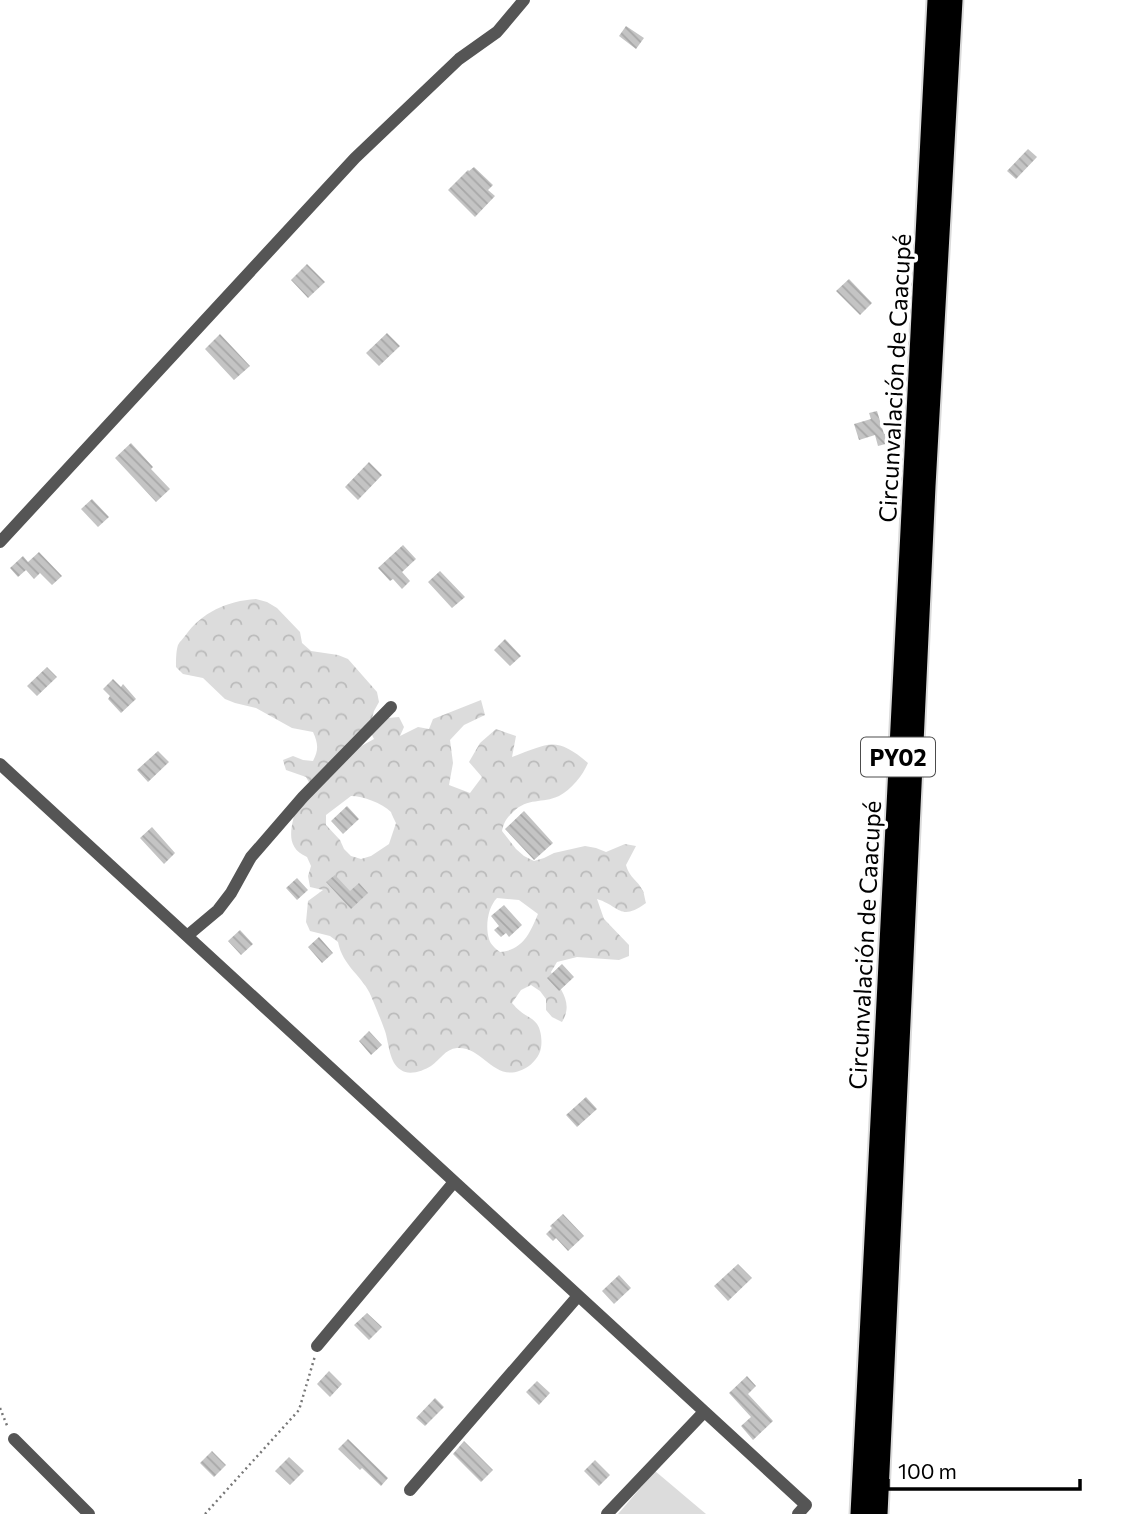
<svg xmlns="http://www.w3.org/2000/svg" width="1133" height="1514" viewBox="0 0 1133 1514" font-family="Commissioner,sans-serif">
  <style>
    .forest { fill: url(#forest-crowns); fill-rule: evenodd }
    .park { fill: #dcdcdc }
    .building { fill: url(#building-back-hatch) }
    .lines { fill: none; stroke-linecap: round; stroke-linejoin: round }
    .trunk-casing { stroke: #dbdbdb; stroke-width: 23 }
    .path { stroke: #777; stroke-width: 2.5; stroke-dasharray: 2 3.5; stroke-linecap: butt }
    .minor { stroke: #555; stroke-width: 12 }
    .trunk { stroke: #000; stroke-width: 19 }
    .labels { text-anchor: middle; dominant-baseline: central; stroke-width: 7; stroke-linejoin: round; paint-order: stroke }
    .shield { fill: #fff; stroke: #4c4c4c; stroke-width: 2 }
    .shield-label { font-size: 23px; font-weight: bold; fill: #000 }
    .street-label { font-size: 24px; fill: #000; stroke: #fff }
  </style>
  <defs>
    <pattern id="forest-crowns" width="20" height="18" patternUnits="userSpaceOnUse" patternTransform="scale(1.75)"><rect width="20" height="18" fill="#dcdcdc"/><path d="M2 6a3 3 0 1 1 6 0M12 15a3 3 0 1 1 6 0" fill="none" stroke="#bbb"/></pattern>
    <pattern id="building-back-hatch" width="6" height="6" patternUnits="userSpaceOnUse" patternTransform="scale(1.75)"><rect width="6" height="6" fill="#c4c4c4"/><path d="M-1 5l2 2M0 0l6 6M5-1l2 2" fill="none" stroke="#a7a7a7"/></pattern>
  </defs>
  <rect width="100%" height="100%" fill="#fff"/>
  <path class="forest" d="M256 599 267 602 277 608 300 632 302 643 311 651 338 655 348 659 377 692 379 702 374 711 371 722 356 749 374 739 369 729 388 718 399 717 404 727 400 736 418 727 429 729 433 719 481 700 485 715 464 725 450 740 453 763 449 785 470 793 482 777 469 762 480 743 496 729 516 736 512 757C549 744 555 735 588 763 583 775 571 790 559 796 542 804 528 797 513 812 506 819 504 822 502 831L516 849 524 856 534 861 544 858 554 853 585 846 596 848 606 852 625 844 636 846 626 865C630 879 637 879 643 891 644 893 645 900 646 903 620 922 620 906 597 899L604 919 629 945V956L619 960 577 957 557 962 551 972C560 990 574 1002 562 1022L552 1017 546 1010V999L540 991 531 985 521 990 512 1003C515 1006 517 1009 520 1011 524 1015 533 1018 537 1024 542 1031 543 1047 539 1054 535 1062 528 1068 519 1071 493 1080 482 1046 457 1048 445 1049 440 1060 431 1066 423 1071 409 1076 401 1070 389 1063 389 1043 385 1031 381 1020 376 1008 371 996 363 976 343 967 338 942L330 936 310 931 306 922 308 901 323 890 310 887 308 876 311 866 307 857C282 846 293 824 297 803L314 791 306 777 286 770 283 760 293 756 303 760 313 761C319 750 318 743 313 732L292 728 256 708 235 703 225 699 203 678 183 674 176 667C176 660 176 651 178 645 180 641 183 639 185 636 202 612 227 601 256 599ZM351 796C363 796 382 803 391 812 391 813 396 823 396 823L389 844 371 856 361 859 351 856 344 849 340 840 326 825V815ZM497 898 519 900 538 914C530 933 523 950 500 952 496 949 490 944 489 939 485 926 488 907 497 898Z"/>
  <path class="park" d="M655 1471 706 1514H618Z"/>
  <path class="building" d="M626 26 644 38 636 49 619 36Z
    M1028 149 1037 157 1016 179 1007 171Z
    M474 167 493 185 488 190 495 196 475 217 448 190 468 170 469 171Z
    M307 264 325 282 308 298 291 280Z
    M849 279 872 303 860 315 836 291Z
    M387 333 400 346 379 366 366 353Z
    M220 334 250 366 234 380 205 349Z
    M877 411 884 434 891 432 893 442 878 446 875 435 859 440 854 424 871 419 869 413Z
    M131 443 153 467 151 469 170 489 156 502 115 458Z
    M369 462 382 475 358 500 345 487Z
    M92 499 109 517 98 527 81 509Z
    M403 545 416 559 402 572 410 581 402 589 393 579 390 581 378 568Z
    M39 552 62 576 52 585 40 573 34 579 26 570 18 577 10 568 23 556 28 562Z
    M440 571 465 597 452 608 428 582Z
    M505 639 521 656 510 666 494 650Z
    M47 667 57 677 37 696 27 686Z
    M113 679 121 687 123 684 136 699 121 713 108 699 110 696 103 689Z
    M158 751 169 762 148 782 137 770Z
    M347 806 359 819 343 834 331 821Z
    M524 811 553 843 534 860 505 829Z
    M152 827 175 853 164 864 140 838Z
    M335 875 350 891 359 883 368 893 351 909 326 882Z
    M297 878 308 890 297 900 286 888Z
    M504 905 522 925 509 937 506 933 501 937 494 930 499 926 491 916Z
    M240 930 253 944 241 955 228 941Z
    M319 937 333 953 322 963 308 947Z
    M562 964 574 977 559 991 547 978Z
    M369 1031 382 1045 371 1055 359 1041Z
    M586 1097 597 1109 577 1127 566 1115Z
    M563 1214 584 1236 568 1251 556 1238 553 1241 546 1234 552 1228 550 1226Z
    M738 1264 752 1278 728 1301 714 1286Z
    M619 1275 631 1288 614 1304 602 1291Z
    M367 1313 382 1327 369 1340 354 1325Z
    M329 1371 342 1384 330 1397 317 1384Z
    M747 1376 756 1386 748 1394 773 1421 753 1440 741 1426 751 1417 729 1393Z
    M537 1381 550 1393 539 1405 526 1392Z
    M435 1398 444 1407 425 1426 416 1418Z
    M348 1439 388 1478 381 1486 362 1468 360 1470 338 1449Z
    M464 1441 493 1470 481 1482 453 1454Z
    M212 1451 226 1465 214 1477 200 1463Z
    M289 1457 304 1471 290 1485 275 1471Z
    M595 1460 610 1475 599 1486 584 1471Z"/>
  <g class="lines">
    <g class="trunk-casing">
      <path id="trunk" d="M860 1514 937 0
        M878 1514 926 486 953 0"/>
    </g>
    <path class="path" d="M0 1408 8 1428
      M205 1514 299 1410 315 1356"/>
    <path class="minor" d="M0 542 355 158 459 59 497 32 524 0
      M0 764 806 1505 798 1514
      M187 936 218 910 231 893 251 857 303 797 391 707
      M317 1346 454 1182
      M14 1439 89 1514
      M410 1490 578 1296
      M607 1514 704 1412"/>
    <use href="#trunk" class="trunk"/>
  </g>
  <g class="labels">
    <rect class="shield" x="861" y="737.5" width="74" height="39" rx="5"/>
    <g class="shield-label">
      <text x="898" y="757">PY02</text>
    </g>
    <g class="street-label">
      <text transform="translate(894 378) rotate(-87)">Circunvalación de Caacupé</text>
      <text transform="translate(864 945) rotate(-87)">Circunvalación de Caacupé</text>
    </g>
  </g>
  <path d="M888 1479v10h192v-10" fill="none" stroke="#000000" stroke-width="3.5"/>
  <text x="898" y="1479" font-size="21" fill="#000000" stroke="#ffffff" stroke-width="5" paint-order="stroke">100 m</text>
</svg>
